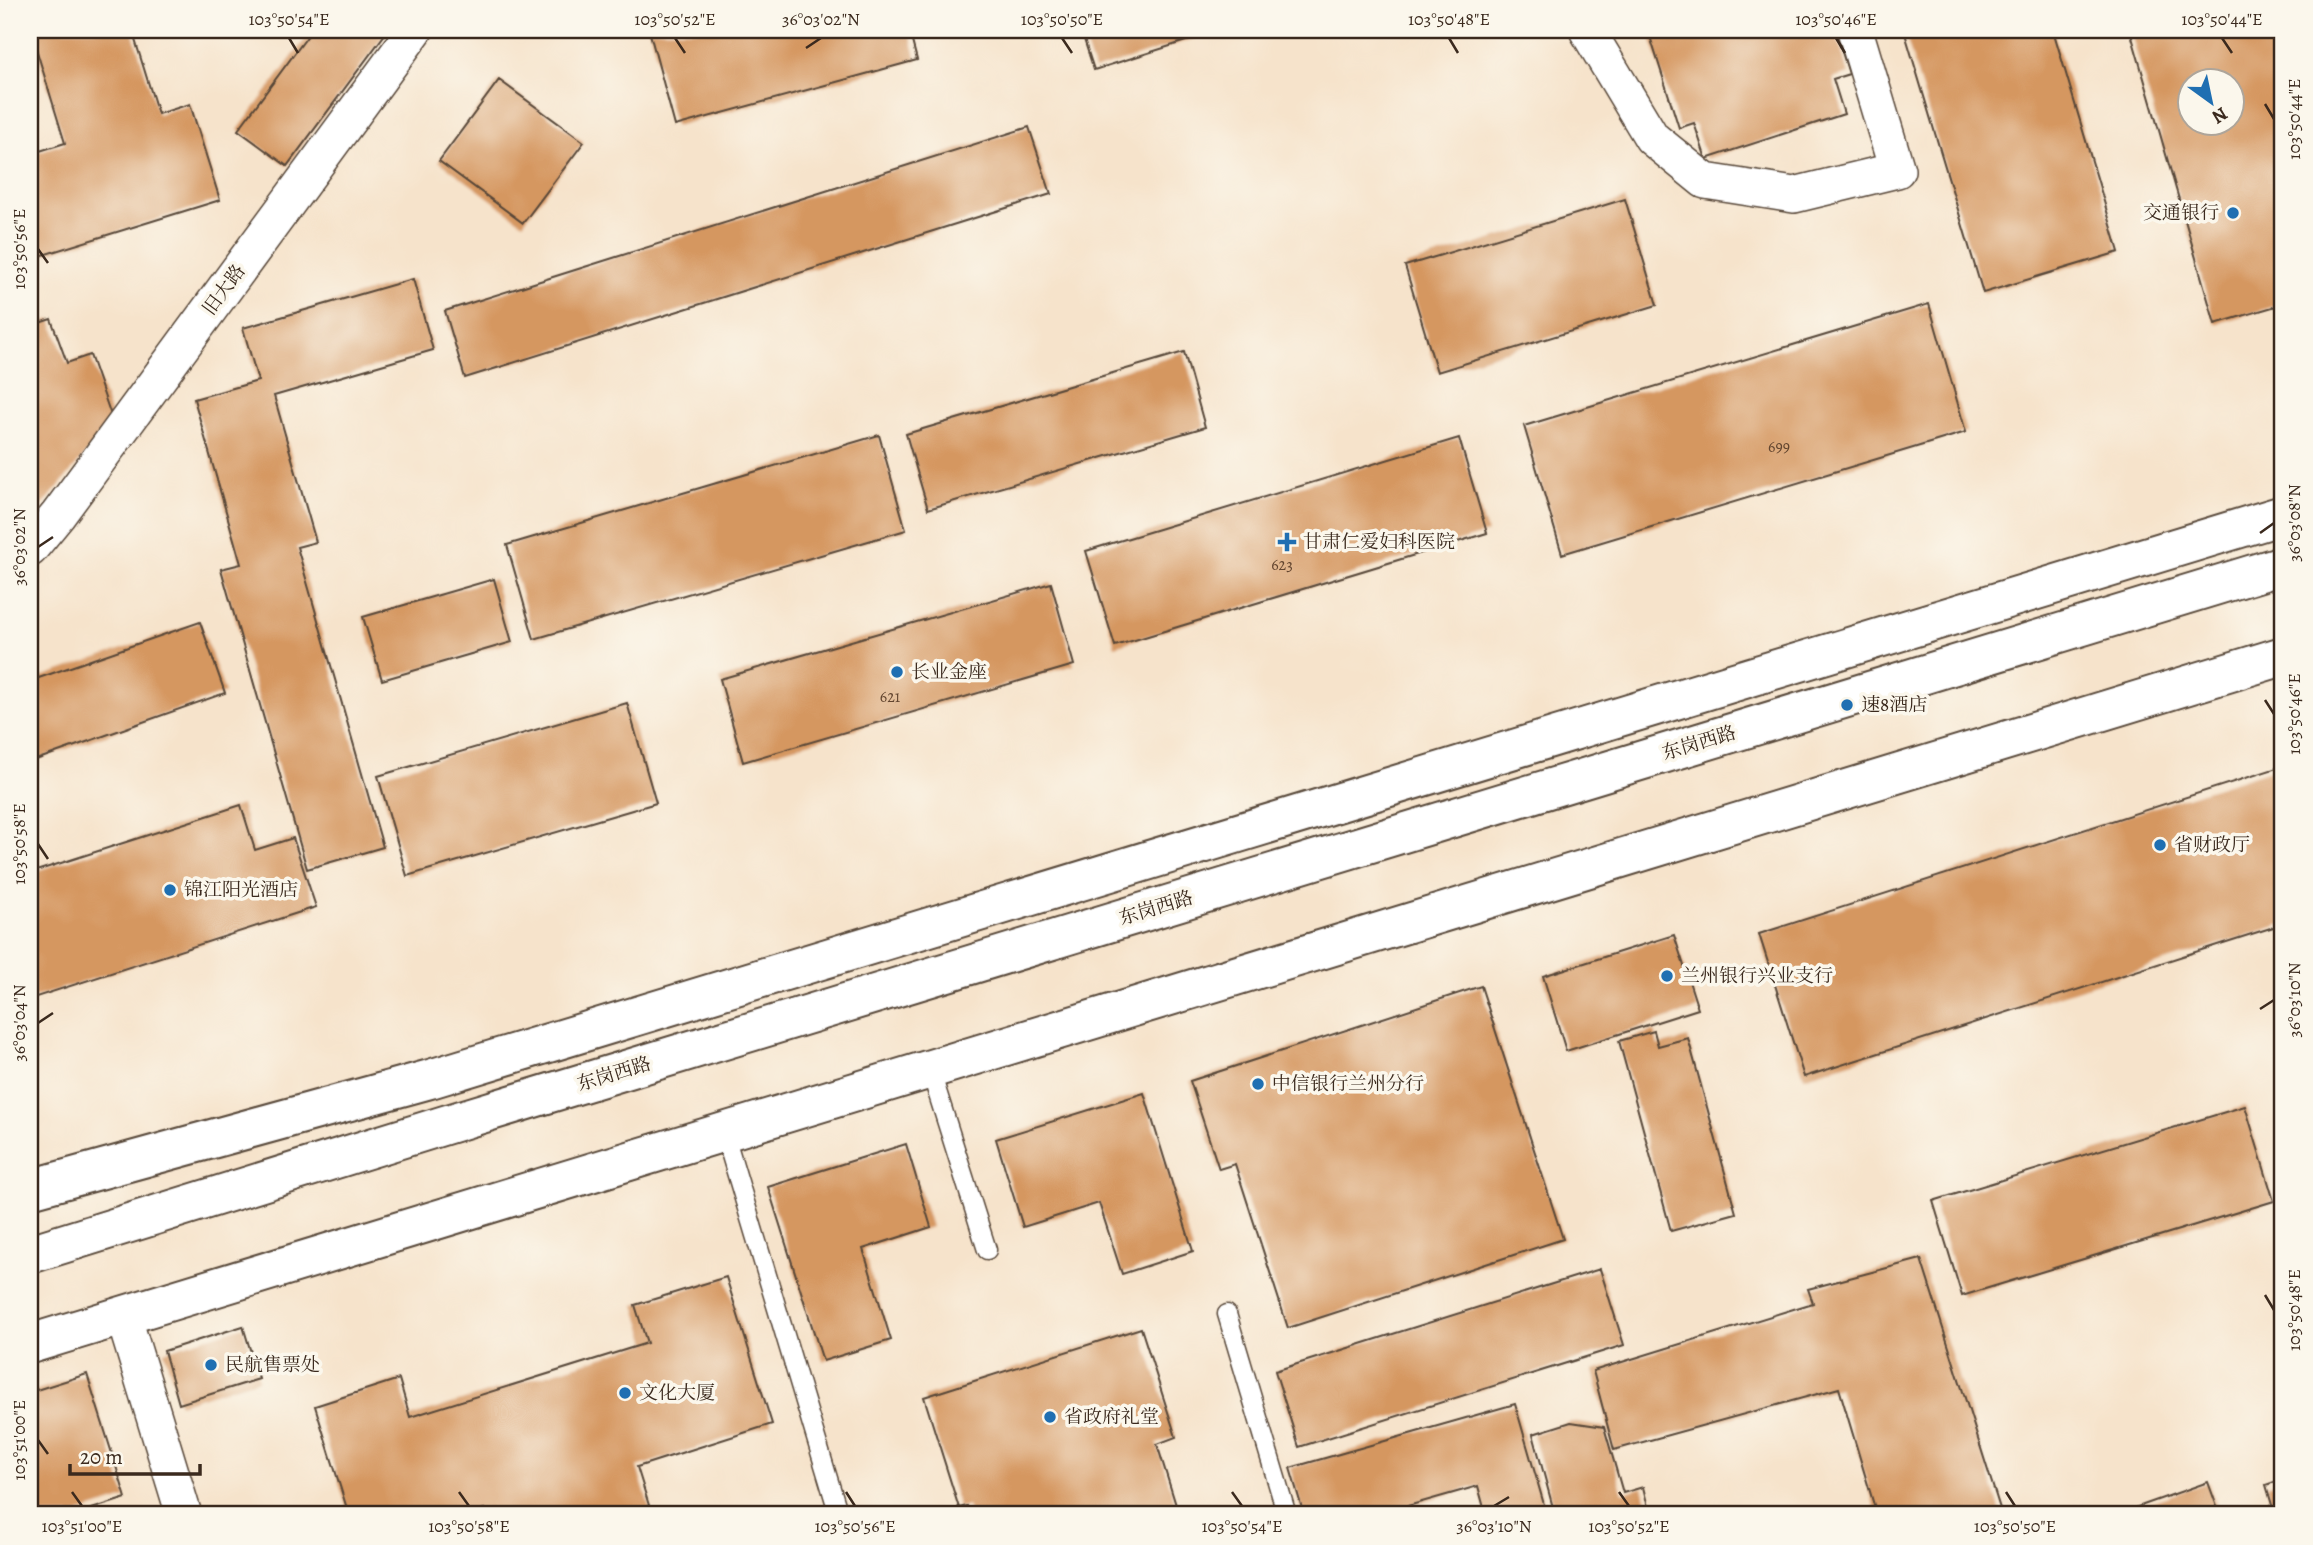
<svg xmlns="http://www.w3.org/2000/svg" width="2313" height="1545" viewBox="0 0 2313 1545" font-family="Alegreya,'Noto Serif SC',serif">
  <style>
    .building { fill: #d59761; fill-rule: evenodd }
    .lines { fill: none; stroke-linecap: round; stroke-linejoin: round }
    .lane-casing { stroke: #574638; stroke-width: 21 }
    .street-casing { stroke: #574638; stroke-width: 38 }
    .secondary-casing { stroke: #574638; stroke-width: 42 }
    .primary-casing { stroke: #574638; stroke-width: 42 }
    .lane { stroke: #fff; stroke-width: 18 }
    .street { stroke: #fff; stroke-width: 35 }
    .secondary { stroke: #fff; stroke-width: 38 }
    .primary { stroke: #fff; stroke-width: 38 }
    .ticks { fill: none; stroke: #3b2a1e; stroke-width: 2.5 }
    .poi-dot { fill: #1f6fb2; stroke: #fbf7ec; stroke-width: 2.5 }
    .labels { text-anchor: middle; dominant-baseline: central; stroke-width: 7; stroke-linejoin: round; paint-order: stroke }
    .number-label { font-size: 16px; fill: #62452f }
    .poi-label { font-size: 19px; fill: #3b2a1e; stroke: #fbf7ec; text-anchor: start }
    .street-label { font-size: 19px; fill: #3b2a1e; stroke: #fbf7ec }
    .neatline { fill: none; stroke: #3b2a1e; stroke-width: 2.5 }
    .ticks-label { font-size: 18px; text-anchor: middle; fill: #3b2a1e }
  </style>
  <rect width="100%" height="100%" fill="#fbf7ec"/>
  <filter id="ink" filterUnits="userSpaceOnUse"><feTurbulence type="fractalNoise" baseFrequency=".0143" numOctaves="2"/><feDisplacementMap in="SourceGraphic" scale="14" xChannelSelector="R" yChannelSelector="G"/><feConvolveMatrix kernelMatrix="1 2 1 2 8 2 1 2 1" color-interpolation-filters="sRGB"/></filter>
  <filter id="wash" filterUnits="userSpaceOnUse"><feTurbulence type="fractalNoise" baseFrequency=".00686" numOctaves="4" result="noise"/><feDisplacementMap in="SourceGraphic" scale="28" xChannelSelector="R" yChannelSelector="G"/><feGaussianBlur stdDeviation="1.57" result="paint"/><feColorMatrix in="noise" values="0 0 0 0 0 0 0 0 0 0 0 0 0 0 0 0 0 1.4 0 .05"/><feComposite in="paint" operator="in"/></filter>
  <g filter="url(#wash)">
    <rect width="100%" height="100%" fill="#f6e3cb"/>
    <g id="blocks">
      <path class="building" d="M37 30H132L158 114 190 104 220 200 30 259V154L65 143 31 32Z
        M312 30H388L287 166 238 130Z
        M649 30H909L917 60 675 126Z
        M1081 30H1221L1094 70Z
        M1648 30H1835L1849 74 1833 79 1844 114 1706 159 1694 123 1679 128Z
        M1904 30H2053L2119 252 1983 293Z
        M2130 30H2283V304L2215 324ZM2190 80H2232V122H2190Z
        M499 80 584 142 523 223 439 161Z
        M1029 127 1051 194 465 378 445 311Z
        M1625 199 1657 305 1437 372 1405 266Z
        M413 279 433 350 274 396 316 542 297 547 383 847 307 869 221 569 241 564 194 399 258 381 243 328Z
        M1929 304 1966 432 1562 554 1524 426Z
        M51 319 67 363 90 355 113 421 30 521V326Z
        M1184 352 1205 427 928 509 906 434Z
        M879 435 906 530 534 639 507 545Z
        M1459 438 1487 533 1115 646 1086 551Z
        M494 579 512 642 382 680 363 617Z
        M1051 583 1074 665 743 762 720 679Z
        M200 622 225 693 30 762V681Z
        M627 703 656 803 407 876 378 776Z
        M2283 766V924L1804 1077 1759 934Z
        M241 805 255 850 293 838 316 907 30 999V873Z
        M1674 935 1698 1009 1566 1051 1543 976Z
        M1481 986 1563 1239 1288 1328 1235 1164 1219 1169 1190 1081Z
        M1654 1031 1658 1046 1688 1038 1736 1213 1671 1231 1619 1041Z
        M1144 1093 1193 1251 1122 1274 1099 1203 1023 1227 996 1139Z
        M2245 1106 2274 1201 1962 1296 1933 1201Z
        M906 1144 931 1227 863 1249 891 1340 823 1361 768 1187Z
        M1921 1259 2002 1515H1877L1839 1388 1614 1450 1593 1371 1813 1303 1808 1289Z
        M1600 1269 1624 1345 1299 1447 1275 1371Z
        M726 1277 772 1424 637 1467 652 1515H486L484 1509 465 1515H349L315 1406 399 1379 410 1417 647 1343 635 1305Z
        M243 1326 259 1379 179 1404 164 1351Z
        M1141 1328 1176 1437 1157 1444 1179 1515H970L967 1506 959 1508 924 1397Z
        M87 1374 126 1498 73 1515H30V1392Z
        M1515 1404 1547 1515H1486L1478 1486 1376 1515H1304L1290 1468Z
        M1571 1422 1604 1427 1623 1493 1643 1487 1650 1515H1555L1533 1434Z
        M2283 1479V1515H2275L2266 1485Z
        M2208 1482 2220 1515H2115Z"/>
    </g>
  </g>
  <g filter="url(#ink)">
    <use href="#blocks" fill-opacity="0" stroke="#574638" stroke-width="2"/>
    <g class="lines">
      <g class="lane-casing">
        <path id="lane" d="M930 1069 987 1250
          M724 1132 839 1515
          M1227 1314 1287 1515"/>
      </g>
      <g class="street-casing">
        <path id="street" d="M1587 30 1652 138 1705 181 1794 195 1897 170 1855 30
          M30 549 58 515 415 30
          M123 1315 184 1515"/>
      </g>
      <g class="secondary-casing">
        <path id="secondary" d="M30 1344 2283 656"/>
      </g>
      <g class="primary-casing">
        <path id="primary" d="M30 1189 430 1079 2283 515
          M30 1254 445 1125 2283 565"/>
      </g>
      <use href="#lane" class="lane"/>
      <use href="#street" class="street"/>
      <use href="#secondary" class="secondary"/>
      <use href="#primary" class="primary"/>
    </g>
  </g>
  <path class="ticks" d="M289 38 298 53M675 38 685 53M1062 38 1072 53M1449 38 1458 53M1836 38 1845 53M2222 38 2232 53M806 48 821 38M2265 104 2274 119M38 249 48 263M2260 533 2274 523M38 547 53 537M2265 700 2274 714M38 844 48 859M2260 1009 2274 1000M38 1023 53 1013M2265 1295 2274 1310M38 1440 48 1454M72 1492 82 1506M459 1492 469 1506M846 1492 855 1506M1232 1492 1242 1506M1619 1492 1629 1506M2006 1492 2015 1506M1494 1506 1509 1497"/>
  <g class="poi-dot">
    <circle cx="2233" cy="213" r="7"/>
    <path d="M1283.5 531.5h7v7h7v7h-7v7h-7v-7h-7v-7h7z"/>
    <circle cx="897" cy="672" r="7"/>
    <circle cx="1847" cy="705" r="7"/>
    <circle cx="2160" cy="845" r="7"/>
    <circle cx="170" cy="890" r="7"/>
    <circle cx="1667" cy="976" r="7"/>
    <circle cx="1258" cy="1084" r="7"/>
    <circle cx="211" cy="1365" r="7"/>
    <circle cx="625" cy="1393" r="7"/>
    <circle cx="1050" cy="1417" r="7"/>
  </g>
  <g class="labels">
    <g class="number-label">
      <text x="1779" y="447">699</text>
      <text x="1282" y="565">623</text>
      <text x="890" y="697">621</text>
    </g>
    <g class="poi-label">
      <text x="2219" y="213" text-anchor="end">交通银行</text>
      <text x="1303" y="542">甘肃仁爱妇科医院</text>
      <text x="911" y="672">长业金座</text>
      <text x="1861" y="705">速8酒店</text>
      <text x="2174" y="845">省财政厅</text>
      <text x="184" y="890">锦江阳光酒店</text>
      <text x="1681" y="976">兰州银行兴业支行</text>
      <text x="1272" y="1084">中信银行兰州分行</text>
      <text x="225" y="1365">民航售票处</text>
      <text x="639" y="1393">文化大厦</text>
      <text x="1064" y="1417">省政府礼堂</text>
    </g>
    <g class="street-label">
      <text transform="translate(224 290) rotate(-54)">旧大路</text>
      <text transform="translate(1699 743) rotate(-17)">东岗西路</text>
      <text transform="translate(1156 908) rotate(-17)">东岗西路</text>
      <text transform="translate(614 1074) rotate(-17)">东岗西路</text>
    </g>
  </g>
  <rect width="2313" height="1545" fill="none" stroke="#fbf7ec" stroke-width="77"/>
  <g transform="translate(2211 102) rotate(147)"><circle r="33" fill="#fbf7ec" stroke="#aea59a" stroke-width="2"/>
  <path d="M0-5L12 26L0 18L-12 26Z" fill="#1f6fb2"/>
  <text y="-10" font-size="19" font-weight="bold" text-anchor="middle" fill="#3b2a1e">N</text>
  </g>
  <path d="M70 1464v10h130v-10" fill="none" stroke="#3b2a1e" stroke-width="3.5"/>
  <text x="80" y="1464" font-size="21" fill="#3b2a1e" stroke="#fbf7ec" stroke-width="5" paint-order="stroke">20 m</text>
  <rect x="38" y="38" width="2236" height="1468" class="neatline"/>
  <g class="ticks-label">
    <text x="289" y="25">103°50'54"E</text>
    <text x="675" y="25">103°50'52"E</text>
    <text x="821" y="25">36°03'02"N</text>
    <text x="1062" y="25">103°50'50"E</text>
    <text x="1449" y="25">103°50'48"E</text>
    <text x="1836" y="25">103°50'46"E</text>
    <text x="2222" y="25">103°50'44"E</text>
    <text transform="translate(2294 119) rotate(-90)" y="6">103°50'44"E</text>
    <text transform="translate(19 249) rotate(-90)" y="6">103°50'56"E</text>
    <text transform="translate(2294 523) rotate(-90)" y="6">36°03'08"N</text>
    <text transform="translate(19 547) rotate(-90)" y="6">36°03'02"N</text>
    <text transform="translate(2294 714) rotate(-90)" y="6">103°50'46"E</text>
    <text transform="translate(19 844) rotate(-90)" y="6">103°50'58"E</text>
    <text transform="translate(2294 1000) rotate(-90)" y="6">36°03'10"N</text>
    <text transform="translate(19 1023) rotate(-90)" y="6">36°03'04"N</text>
    <text transform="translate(2294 1310) rotate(-90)" y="6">103°50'48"E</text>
    <text transform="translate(19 1440) rotate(-90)" y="6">103°51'00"E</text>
    <text x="82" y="1532">103°51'00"E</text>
    <text x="469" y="1532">103°50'58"E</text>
    <text x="855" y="1532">103°50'56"E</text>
    <text x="1242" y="1532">103°50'54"E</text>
    <text x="1494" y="1532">36°03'10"N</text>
    <text x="1629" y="1532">103°50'52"E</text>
    <text x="2015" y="1532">103°50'50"E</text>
  </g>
</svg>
